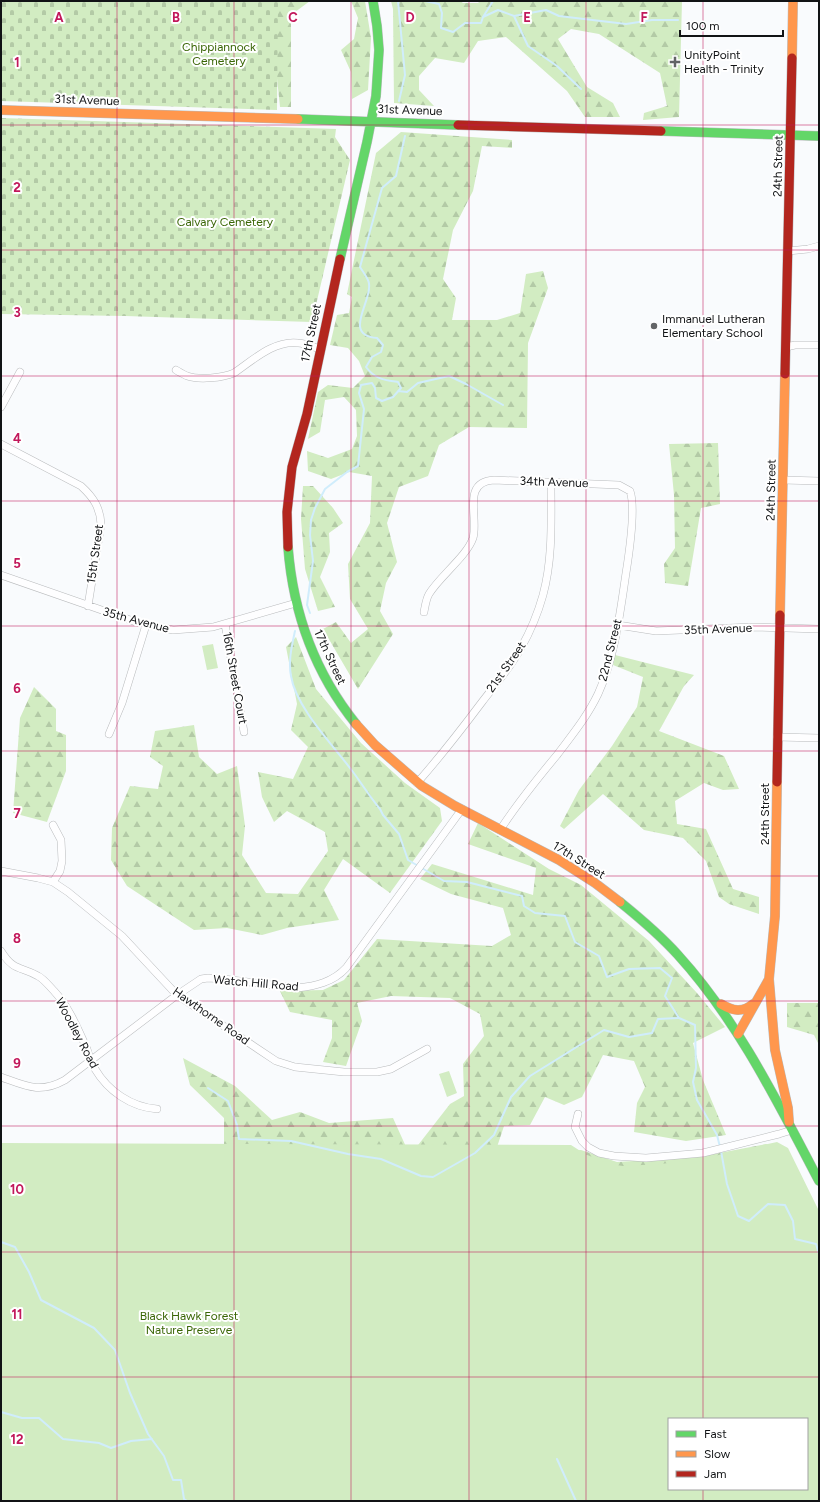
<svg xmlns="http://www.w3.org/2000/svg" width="820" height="1502" viewBox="0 0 820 1502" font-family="Figtree,sans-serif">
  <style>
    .forest { fill: url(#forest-firs); fill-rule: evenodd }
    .cemetery { fill: url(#cemetery-stones) }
    .park { fill: #d2ecc2; fill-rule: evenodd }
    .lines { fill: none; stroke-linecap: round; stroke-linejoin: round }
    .stream { stroke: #d0edfc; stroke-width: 2 }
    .street-casing { stroke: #b9bbbd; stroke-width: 8 }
    .fast-casing { stroke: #b9bbbd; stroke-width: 10 }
    .slow-casing { stroke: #b9bbbd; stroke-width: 10 }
    .jam-casing { stroke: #b9bbbd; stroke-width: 10 }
    .street { stroke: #fefeff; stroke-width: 7 }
    .fast { stroke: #63d668; stroke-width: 9 }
    .slow { stroke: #ff974d; stroke-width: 9 }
    .jam { stroke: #b3261e; stroke-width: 9 }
    .grid { fill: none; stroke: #c2185b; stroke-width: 1; stroke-opacity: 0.55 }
    .poi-dot { fill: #626466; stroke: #fff; stroke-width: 1.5 }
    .labels { text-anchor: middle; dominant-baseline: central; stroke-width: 4; stroke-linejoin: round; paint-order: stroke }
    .park-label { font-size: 12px; fill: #3a6606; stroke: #fff }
    .poi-label { font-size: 12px; fill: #111315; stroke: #fff; text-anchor: start }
    .street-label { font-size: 12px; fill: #111315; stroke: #fff }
    .grid-label { font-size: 13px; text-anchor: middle; font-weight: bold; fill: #c2185b; stroke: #fff; stroke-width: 4; stroke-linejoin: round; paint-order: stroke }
  </style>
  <defs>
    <pattern id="forest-firs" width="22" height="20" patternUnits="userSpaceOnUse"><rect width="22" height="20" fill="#d2ecc2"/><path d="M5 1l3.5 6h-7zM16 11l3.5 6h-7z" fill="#b3caa6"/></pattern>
    <pattern id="cemetery-stones" width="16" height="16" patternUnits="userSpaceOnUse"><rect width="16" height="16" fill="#d2ecc2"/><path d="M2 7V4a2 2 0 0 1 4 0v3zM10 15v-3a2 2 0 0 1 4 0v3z" fill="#b3caa6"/></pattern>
  </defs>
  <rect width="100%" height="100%" fill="#f9fbfd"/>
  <path class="forest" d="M269 1H310L291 15V107H280Z
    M351 1H365L371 38 368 90 352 99 351 72 341 50 354 39 358 18Z
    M391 1H460L463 3H478L480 1H682L679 117 643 120 644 113 667 106 660 73 599 34 571 29 558 39 587 87 613 103 620 117H585L567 91 506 37 478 41 464 63 435 58 419 76V90L434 106 394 103 393 9Z
    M401 132 512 140V148L482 146 473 191 453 230 443 279 456 298 452 320H497L520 313 526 274 543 271 548 288 528 343 527 428 469 427 439 445 428 476 399 487 387 523 397 562 386 583 380 611 393 634 358 689 323 629 336 622 351 643 368 629 350 599 348 564 370 523 372 476 349 472 331 479 308 471 307 451 328 458 352 449 357 436 356 410 344 397 325 400 320 432 308 439 318 392 328 385 353 388 365 376 359 361 348 348 330 345 337 315 349 313 352 297 347 294 376 153Z
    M718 443 720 504 701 508 688 586 665 583 664 564 675 548 674 495 669 444Z
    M303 486H313L333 508 343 523 329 533 330 552 320 577 335 607 318 611 305 569 301 519Z
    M296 637 316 689 361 743 405 783 440 808 442 821 390 893 343 859 324 890 339 920 287 928 262 935 227 928 194 930 127 886 111 860 112 828 130 786 158 789 163 766 150 757 155 731 194 725 199 757 217 774 237 766 245 826 242 855 266 893 298 894 328 851 325 832 287 811 274 822 262 797 258 772 293 779 308 747 291 730 297 704 286 647Z
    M615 655 694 675 684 686 659 731 724 756 739 789 723 790 704 783 675 801 677 824 706 829 733 889 759 897V914L729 904 719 897 706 861 683 838 644 830 603 794 564 829 560 826 579 790 612 746 637 707 643 677 613 665Z
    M34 687 56 709V731L66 735V771L47 822 13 813 20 718Z
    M478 823 549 869 581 885 649 941 697 993 725 1027 693 1043 703 1080 726 1135 686 1141 634 1132 637 1103 645 1087 634 1061 603 1055 582 1097 564 1105 545 1097 530 1125 504 1126 494 1156 581 1150 617 1162 698 1157 766 1144 785 1148 819 1501H61L1 1464V1146L224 1147V1118L190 1085 183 1058 235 1086 272 1120 300 1112 329 1123 393 1118 407 1149H415L450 1104 464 1096 463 1064 484 1036 480 1014 450 998 391 996 357 1003 362 1021 346 1066 323 1062 332 1038V1020L290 1012 280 991 323 990 344 980 377 939 492 946 511 935 503 908 451 894 420 879 432 864 533 895 536 868 468 844ZM669 1419H807V1489H669Z
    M787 1003H819V1045L814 1035 787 1027Z"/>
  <path class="cemetery" d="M1 1H278L277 110 1 101Z
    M1 118 336 129 335 137 350 160 312 322 125 316 1 314Z"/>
  <path class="park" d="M213 644 218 668 207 670 202 646Z
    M449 1071 457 1093 447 1097 439 1074Z
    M777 1142 788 1148 819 1211V1501H1V1143L571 1145 585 1154 609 1164 623 1166 661 1164 705 1158ZM669 1419H807V1489H669Z"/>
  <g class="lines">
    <path class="stream" d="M398 1 405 75 399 101
      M425 1 439 4 442 13 441 28 453 32 465 23H481L483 17 493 1
      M514 16 546 10 559 16 626 24 652 20H678
      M483 17 498 10 514 16 528 46 557 66 581 89
      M398 391 407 392 418 383 449 376 466 384 503 405
      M310 613 307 605 313 561 310 535 311 520 315 508 325 489 347 472 358 466 364 409 359 393 361 385 372 383 375 388 376 398 382 401 393 397 401 388 398 382C384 380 375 379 366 367L372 357 381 352 383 345 377 338C342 335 372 302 369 284 369 279 363 272 360 267L382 188 396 176 405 136
      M295 631C292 645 288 661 291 676 296 708 334 746 353 772 362 784 370 797 380 809L383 815 399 834 408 860 444 881 467 882 522 896 524 906 535 913 565 916 575 942 599 956 607 977 629 969 660 968 672 978 665 996 679 1018 695 1025 696 1068 693 1082 697 1100 717 1135 720 1147
      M208 1088 228 1101 237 1125 239 1139 291 1141 348 1154 381 1159 421 1176 433 1177 475 1153 494 1135 511 1097 530 1076 604 1030 629 1037 652 1033 658 1019 678 1018
      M721 1151 727 1184 738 1216 749 1221 768 1204 785 1205 793 1221 795 1239 816 1244 819 1254
      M1 1242 15 1247 29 1272 41 1300 94 1328 115 1350 130 1393 148 1434 164 1456 173 1480H181L184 1499 187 1501
      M1 1412 22 1418H39L63 1439 99 1443 111 1448 131 1441 152 1439
      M557 1459 576 1501"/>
    <g class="street-casing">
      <path id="street" d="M788 251 808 249 819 246
        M786 347 795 345H819
        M176 370C179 372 183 374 187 376 199 380 222 378 234 373 253 360 274 340 298 343 305 343 313 347 320 349
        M1 407 20 372
        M1 444 81 486C93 497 100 507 101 524L88 606
        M783 480 819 481
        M1 575 136 622 173 630 213 627 296 603
        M424 612C425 607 426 599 429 594 439 577 467 556 473 538 479 517 461 482 494 480L619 485 630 491C636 508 629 554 626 573 620 613 615 657 598 694 587 717 572 735 557 755 537 779 517 804 500 830
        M225 624 244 732
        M618 625 656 631 753 627 819 629
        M109 734 122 703 146 625
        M777 737 819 738
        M417 783C440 757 461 730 482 702 495 685 511 667 521 648 530 632 538 613 543 595 553 558 551 520 551 483
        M1 871 38 878 53 882 68 892 122 936 177 995 276 1061 295 1067 344 1072H377L391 1069 427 1049
        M53 882 60 871 62 861 61 840 53 825
        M1 951C14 972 21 966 38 976 44 979 49 986 54 991 69 1007 78 1029 87 1049 89 1056 91 1063 95 1069 108 1091 131 1107 157 1109
        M1 1077C26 1086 40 1094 65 1080L177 995 201 979 208 978 224 979 297 988C316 986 333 982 346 968L462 809
        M578 1114 575 1127 582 1141 588 1147 599 1153 614 1156 646 1158 703 1153 779 1134 792 1130"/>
    </g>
    <g class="fast-casing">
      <path id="fast" d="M298 119 458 125
        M661 131 819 136
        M340 259 367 142 376 96 379 50 377 26 373 1
        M288 547C293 612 315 673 356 724
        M620 902C641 919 661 936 678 955 738 1021 778 1103 819 1181"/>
    </g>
    <g class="slow-casing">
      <path id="slow" d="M792 58 793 1
        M1 110 298 119
        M780 615 785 374
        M356 724 375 745 422 786 455 806 559 860 595 883 620 902
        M777 782 775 916 769 979 775 1050 788 1108 789 1122
        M721 1004C733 1011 742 1013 753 1004
        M738 1034 769 979"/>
    </g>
    <g class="jam-casing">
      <path id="jam" d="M458 125 661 131
        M785 374 792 58
        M288 547 287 512 292 467 307 414 340 259
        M777 782 780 615"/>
    </g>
    <use href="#street" class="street"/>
    <use href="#fast" class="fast"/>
    <use href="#slow" class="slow"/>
    <use href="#jam" class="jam"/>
  </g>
  <path class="grid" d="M117 1V1501M234 1V1501M351 1V1501M469 1V1501M586 1V1501M703 1V1419M1 125H819M1 250H819M1 376H819M1 501H819M1 626H819M1 751H819M1 876H819M1 1001H819M1 1126H819M1 1252H819M1 1377H819M703 1489V1501"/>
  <g class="poi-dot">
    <path d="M673 56h4v4h4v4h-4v4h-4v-4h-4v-4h4z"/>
    <circle cx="654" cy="326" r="4"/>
  </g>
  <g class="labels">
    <g class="park-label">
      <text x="219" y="47">Chippiannock<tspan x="219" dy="14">Cemetery</tspan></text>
      <text x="225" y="222">Calvary Cemetery</text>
      <text x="189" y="1316">Black Hawk Forest<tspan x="189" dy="14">Nature Preserve</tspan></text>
    </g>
    <g class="poi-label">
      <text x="684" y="55">UnityPoint<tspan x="684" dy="14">Health - Trinity</tspan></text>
      <text x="662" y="319">Immanuel Lutheran<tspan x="662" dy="14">Elementary School</tspan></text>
    </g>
    <g class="street-label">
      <text transform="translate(87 100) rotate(2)">31st Avenue</text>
      <text transform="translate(410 110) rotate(2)">31st Avenue</text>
      <text transform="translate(778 166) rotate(-89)">24th Street</text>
      <text transform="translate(311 333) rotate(-78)">17th Street</text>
      <text transform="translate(554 482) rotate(2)">34th Avenue</text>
      <text transform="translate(771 490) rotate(-89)">24th Street</text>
      <text transform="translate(95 554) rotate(-82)">15th Street</text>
      <text transform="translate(136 620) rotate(15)">35th Avenue</text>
      <text transform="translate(718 629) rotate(-2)">35th Avenue</text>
      <text transform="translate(610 650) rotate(-76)">22nd Street</text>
      <text transform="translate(330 657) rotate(65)">17th Street</text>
      <text transform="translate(506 667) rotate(-55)">21st Street</text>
      <text transform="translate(235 678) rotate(80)">16th Street Court</text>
      <text transform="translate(765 814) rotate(-90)">24th Street</text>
      <text transform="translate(579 860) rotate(32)">17th Street</text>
      <text transform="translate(256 983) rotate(5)">Watch Hill Road</text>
      <text transform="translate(211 1016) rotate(35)">Hawthorne Road</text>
      <text transform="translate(77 1033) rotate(62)">Woodley Road</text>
    </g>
  </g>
  <g class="grid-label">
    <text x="59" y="22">A</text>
    <text x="176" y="22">B</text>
    <text x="293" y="22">C</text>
    <text x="410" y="22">D</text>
    <text x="527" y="22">E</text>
    <text x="644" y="22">F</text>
    <text x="17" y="67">1</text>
    <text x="17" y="192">2</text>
    <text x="17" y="317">3</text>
    <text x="17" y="443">4</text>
    <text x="17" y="568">5</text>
    <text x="17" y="693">6</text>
    <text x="17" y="818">7</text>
    <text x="17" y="943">8</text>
    <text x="17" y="1068">9</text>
    <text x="17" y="1194">10</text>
    <text x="17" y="1319">11</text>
    <text x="17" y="1444">12</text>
  </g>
  <rect width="820" height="1502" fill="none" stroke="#111315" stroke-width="4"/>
  <rect x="668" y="1418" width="140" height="72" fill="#ffffff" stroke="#a0a1a1"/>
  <rect x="676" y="1431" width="20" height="6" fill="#63d668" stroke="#a0a1a1"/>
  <text x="704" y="1438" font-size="12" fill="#111315">Fast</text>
  <rect x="676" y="1451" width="20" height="6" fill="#ff974d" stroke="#a0a1a1"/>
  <text x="704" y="1458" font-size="12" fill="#111315">Slow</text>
  <rect x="676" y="1471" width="20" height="6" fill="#b3261e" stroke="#a0a1a1"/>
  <text x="704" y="1478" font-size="12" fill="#111315">Jam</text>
  <path d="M680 30v6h103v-6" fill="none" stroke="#111315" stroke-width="2"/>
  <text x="686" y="30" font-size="12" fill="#111315" stroke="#ffffff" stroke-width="3" paint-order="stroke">100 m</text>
</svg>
